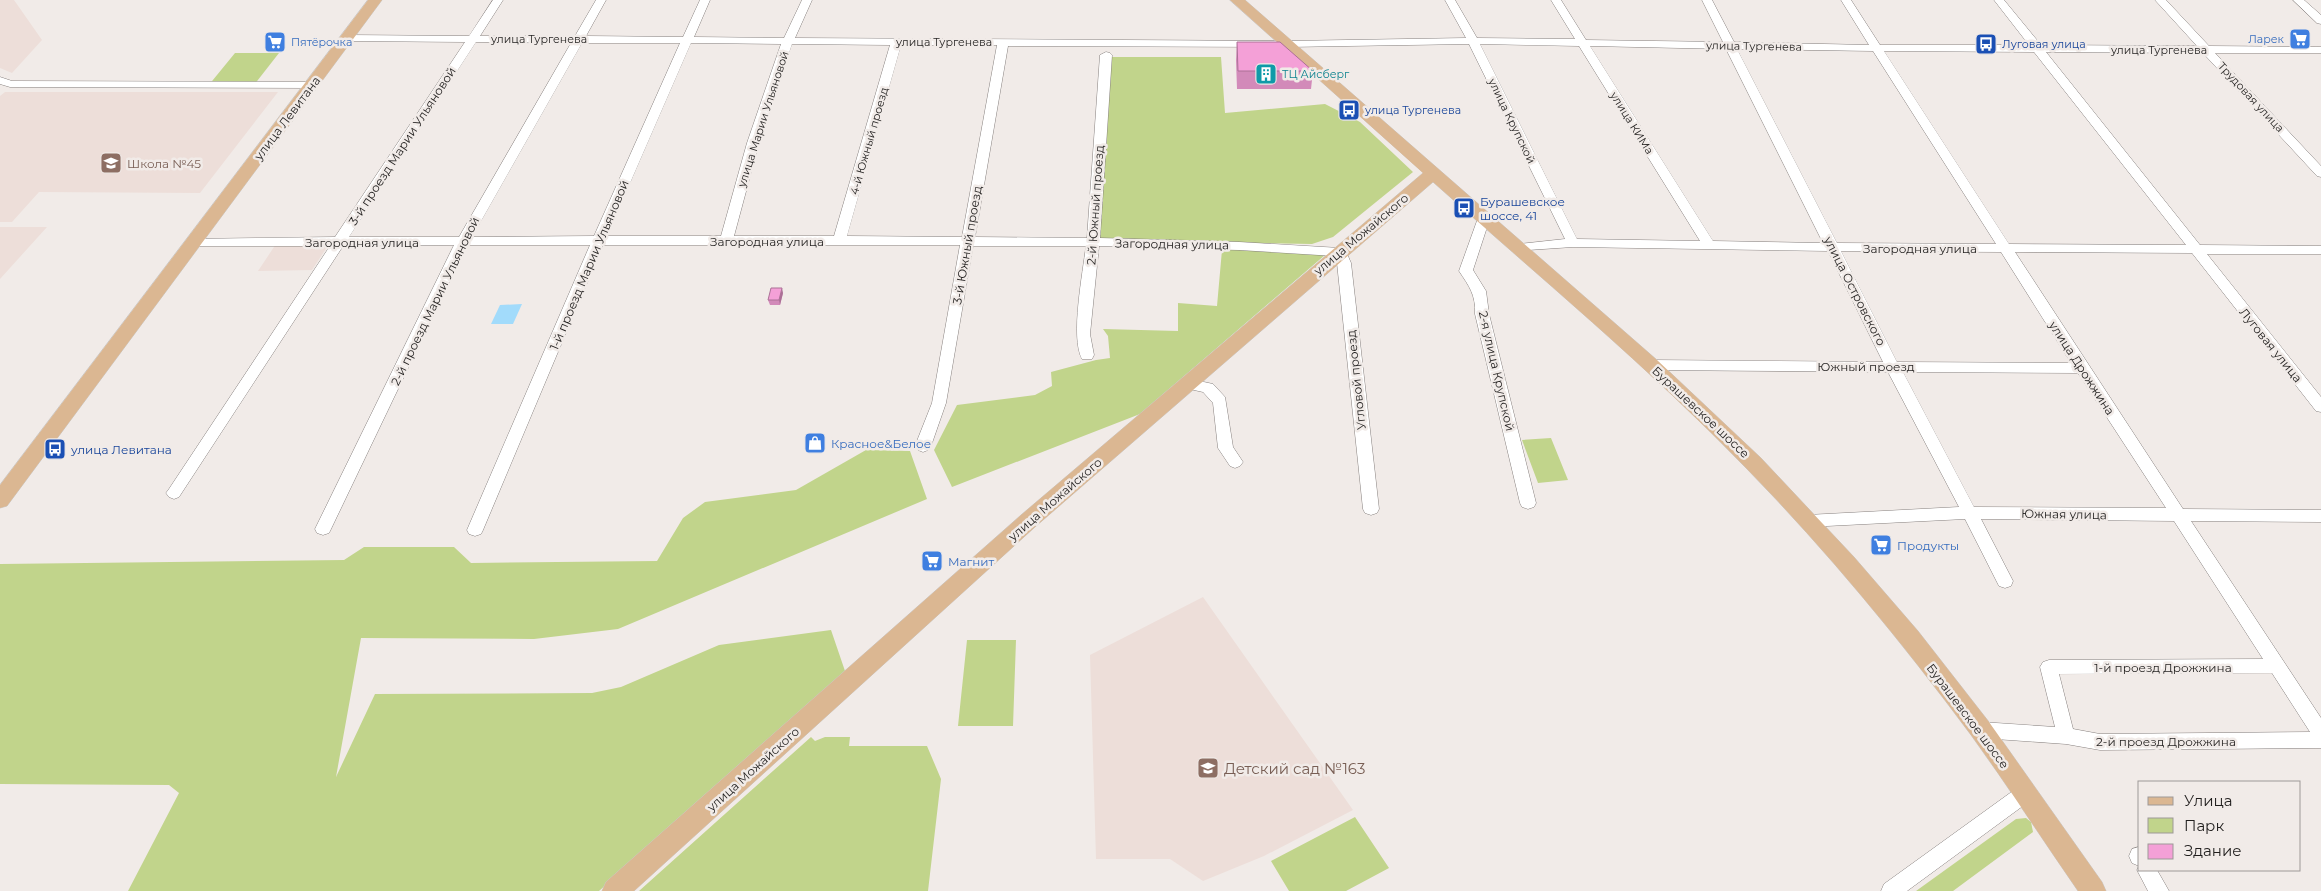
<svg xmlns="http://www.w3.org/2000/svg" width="2321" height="891" viewBox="0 0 2321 891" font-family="Montserrat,sans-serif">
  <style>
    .built { fill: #edded9 }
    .green { fill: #c1d48b }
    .water { fill: #a2dbfb }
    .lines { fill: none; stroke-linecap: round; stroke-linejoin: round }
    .minor-casing { stroke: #87817f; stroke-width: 1 }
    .major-casing { stroke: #cac9c9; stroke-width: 1 }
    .minor { fill: #fff; fill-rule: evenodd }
    .major { fill: #dbb792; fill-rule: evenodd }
    .wall { fill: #d28ab9 }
    .shaded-wall { fill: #ab7096 }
    .building { fill: #f4a0d7; stroke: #ab7096 }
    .labels { text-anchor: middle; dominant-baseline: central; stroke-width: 5; stroke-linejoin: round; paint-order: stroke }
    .far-street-label { font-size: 11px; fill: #211f1e; stroke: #f1ebe8 }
    .far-shop-label { font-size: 11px; fill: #366cbe; stroke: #f1ebe8; text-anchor: end }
    .far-transit-label { font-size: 11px; fill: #164399; stroke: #f1ebe8; text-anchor: start }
    .far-culture-label { font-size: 11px; fill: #0d838f; stroke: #f1ebe8; text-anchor: start }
    .street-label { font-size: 12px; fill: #211f1e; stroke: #f1ebe8 }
    .education-label { font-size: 12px; fill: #785e54; stroke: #f1ebe8; text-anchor: start }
    .transit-label { font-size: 12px; fill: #164399; stroke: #f1ebe8; text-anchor: start }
    .shop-label { font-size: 12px; fill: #366cbe; stroke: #f1ebe8; text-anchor: start }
    .near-education-label { font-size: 15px; fill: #785e54; stroke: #f1ebe8; text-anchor: start }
  </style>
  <rect width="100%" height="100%" fill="#f1ebe8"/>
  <path class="built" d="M0 0H14L42 40 12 73 0 68Z
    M5 92H278L200 193 39 192 12 222H0V96Z
    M0 227H47L0 279Z
    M276 244H329L312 270 258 271Z
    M1203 597 1353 810 1264 856 1203 881 1170 859H1096L1090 655Z"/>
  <path class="green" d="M235 53H279L254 85 208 86Z
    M1108 57H1221L1225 113 1325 104 1360 122 1413 172 1333 237 1312 244 1098 240Z
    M1222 250H1314L1324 253 1325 255 1140 414 952 487 934 450 957 405 1035 395 1052 386 1051 372 1096 360 1110 358 1108 336 1103 329 1178 331V303L1217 306Z
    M1551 438 1568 480 1538 483 1522 440Z
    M866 450 910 451 927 499 618 629 534 639 361 638 336 777 375 694 592 693 621 687 719 645 831 630 845 671 599 891H128L179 793 169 785 0 784V564L344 560 364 547H454L471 563 657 561 683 518 705 502 796 490Z
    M967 640H1016L1013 726H958Z
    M811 737 815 741 825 737H850L849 746H927L941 779 928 891H639Z
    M1355 817 1389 868 1346 891H1289L1271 861Z
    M2026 818 2031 822 2033 832 1953 891H1916L2016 819Z"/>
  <path class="water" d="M522 304 513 324H491L500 305Z"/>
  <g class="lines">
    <g class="minor-casing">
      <path id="minor" d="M493 0H503L480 36H575L596 0H606L586 36 683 37 700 0H710L694 37 784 38 802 0H812L795 38 1287 41 1466 38 1445 0H1455L1477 38 1575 39 1551 0H1561L1586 40 1723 42 1702 0H1712L1734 42 1869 45 1841 0H1851L1880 45H2029L1994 0H2004L2041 45 2197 46 2155 0H2166L2209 46 2321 47V53H2215L2321 166V177L2317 176 2203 53 2046 52 2200 245 2321 246V254H2207L2321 397V412L2316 411 2192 253 2015 252 2183 509 2321 510V522L2191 521 2321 718V748L2100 750 2066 744 1981 738 1975 736 1972 730 1975 724 1981 722 2055 727 2040 667 2043 662 2049 660 2263 659 2174 521 1981 519 2013 581 2011 586 2005 588 1999 586 1965 519 1807 527 1801 525 1799 521 1801 517 1807 515 1959 507 1888 372 1650 370 1645 369 1643 365 1645 361 1650 360 1883 362 1828 251 1573 247 1514 251 1512 248 1514 245 1519 244 1565 239 1469 44 1287 47 1008 46 975 237 1087 238 1100 55 1106 52 1110 53 1112 55 1100 238 1239 242 1340 248 1345 249 1351 263 1379 509 1377 513 1371 515 1365 513 1363 509 1337 263 1335 256 1239 250 1099 246 1090 334 1094 355 1092 359H1082C1070 337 1083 272 1086 246H973L946 403 931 446 928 450 923 452 918 450 915 446 932 403 960 245H603L483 530 481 534 475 536 469 534 467 530 590 245H467L331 529 329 533 323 535 317 533 315 529 454 245 343 246 179 497 174 499 169 497 166 493 169 489 330 246H193L188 245 187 242 188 239 335 237 465 42 347 41 342 38 347 35 469 36ZM476 42 571 43 459 237H349ZM582 43H680L594 236 472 237ZM691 43 781 44 747 143 721 236H607ZM792 44 890 45 834 236H734L759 143ZM1480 44 1579 46 1700 241 1577 239ZM901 45H997L962 237 847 236ZM1590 46 1726 49 1823 243 1713 241ZM1737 49 1873 51 1996 244 1837 243ZM1884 51 2034 52 2186 245 2009 244ZM1841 251 2001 252 2071 363 1897 362ZM1903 372 2078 373 2166 508 1974 507ZM2272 673 2310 732 2100 734 2073 729 2059 674Z
        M2293 0H2304L2321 15V24L2317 23Z
        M0 77 12 81 312 82 318 85 312 88 10 87 0 84Z
        M1484 214 1490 218 1473 270 1486 291 1489 314 1536 503 1534 507 1528 509 1522 507 1520 503 1475 314C1476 295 1469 286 1459 271L1478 218Z
        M1190 379 1213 384 1225 397 1233 447 1243 462 1240 466 1235 468 1230 466 1218 448 1213 403 1203 392 1185 388 1183 384 1185 380Z
        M2024 785 2031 788 2033 794 2031 800 1907 891H1881L1884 884 2017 788Z
        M2139 847 2140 870H2157L2169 891H2148L2137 870 2139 866 2132 863 2129 856 2132 849Z"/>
    </g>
    <g class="major-casing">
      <path id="major" d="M368 0H382L7 506 0 508V485Z
        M1230 0H1245L1657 360 1761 458 1854 557 1918 631 1989 722 2102 882 2106 891H2078C2042 839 2008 786 1971 735 1902 642 1828 552 1747 469 1649 367 1538 276 1433 182L1035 527 634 891H602L606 882 1021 515 1423 173Z"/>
    </g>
    <use href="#minor" class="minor"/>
    <use href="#major" class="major"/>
  </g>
  <path class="wall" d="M1237 42 1313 71 1311 89H1237L1236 60Z
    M783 293 780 305H770L768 300Z"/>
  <path class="shaded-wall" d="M782 288 783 293 780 305 779 300Z"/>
  <path class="building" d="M1237 42H1280L1313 71H1238Z
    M771 288H782L779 300H768Z"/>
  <defs>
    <g id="supermarket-square" transform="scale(1.125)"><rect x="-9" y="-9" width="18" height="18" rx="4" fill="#3f7fe0" stroke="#f1ebe8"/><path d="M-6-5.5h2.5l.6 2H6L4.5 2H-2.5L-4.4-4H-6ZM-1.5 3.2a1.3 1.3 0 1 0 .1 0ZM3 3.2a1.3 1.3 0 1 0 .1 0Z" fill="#fff"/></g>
    <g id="bus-square" transform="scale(1.125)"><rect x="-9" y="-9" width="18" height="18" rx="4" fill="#1a4fb4" stroke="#f1ebe8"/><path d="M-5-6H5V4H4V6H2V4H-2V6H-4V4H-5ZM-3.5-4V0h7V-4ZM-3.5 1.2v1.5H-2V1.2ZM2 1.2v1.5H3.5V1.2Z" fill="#fff"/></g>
    <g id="building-square" transform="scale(1.125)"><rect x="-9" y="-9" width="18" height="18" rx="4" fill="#0f9aa8" stroke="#f1ebe8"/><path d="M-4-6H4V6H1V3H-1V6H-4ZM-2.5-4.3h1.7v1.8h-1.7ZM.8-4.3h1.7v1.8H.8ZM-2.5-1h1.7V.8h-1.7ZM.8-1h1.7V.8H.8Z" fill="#fff"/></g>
    <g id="school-square" transform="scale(1.125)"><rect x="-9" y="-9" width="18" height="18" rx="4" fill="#8d6e63" stroke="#f1ebe8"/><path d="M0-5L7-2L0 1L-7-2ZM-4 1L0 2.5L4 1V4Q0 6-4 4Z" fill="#fff"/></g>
    <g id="shop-square" transform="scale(1.125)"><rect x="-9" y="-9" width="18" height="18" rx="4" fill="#3f7fe0" stroke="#f1ebe8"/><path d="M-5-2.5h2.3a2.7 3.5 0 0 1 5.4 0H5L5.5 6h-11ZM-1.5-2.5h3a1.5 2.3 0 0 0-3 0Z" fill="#fff"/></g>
  </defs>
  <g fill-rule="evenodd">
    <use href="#supermarket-square" x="2300" y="39"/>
    <use href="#supermarket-square" x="275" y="42"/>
    <use href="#bus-square" x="1986" y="44"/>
    <use href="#building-square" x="1266" y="74"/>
    <use href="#bus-square" x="1349" y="110"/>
    <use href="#school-square" x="111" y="163"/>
    <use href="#bus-square" x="1464" y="208"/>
    <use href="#shop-square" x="815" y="443"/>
    <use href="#bus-square" x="55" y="449"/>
    <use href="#supermarket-square" x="1881" y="545"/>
    <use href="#supermarket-square" x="932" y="561"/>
    <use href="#school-square" x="1208" y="768"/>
  </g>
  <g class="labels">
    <g class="far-street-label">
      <text x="539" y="39">улица Тургенева</text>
      <text x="944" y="42">улица Тургенева</text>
      <text transform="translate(1754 46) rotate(1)">улица Тургенева</text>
      <text x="2159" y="50">улица Тургенева</text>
      <text transform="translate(2251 97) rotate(47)">Трудовая улица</text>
      <text transform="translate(763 119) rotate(-72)">улица Марии Ульяновой</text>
      <text transform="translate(1512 121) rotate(64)">улица Крупской</text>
      <text transform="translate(1632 123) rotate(58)">улица КИМа</text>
      <text transform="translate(869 141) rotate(-74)">4-й Южный проезд</text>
    </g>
    <g class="far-shop-label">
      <text x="2284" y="39">Ларек</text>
      <text x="291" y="42" text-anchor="start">Пятёрочка</text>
    </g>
    <g class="far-transit-label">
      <text x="2002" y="44">Луговая улица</text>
      <text x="1365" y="110">улица Тургенева</text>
    </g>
    <g class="far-culture-label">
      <text x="1282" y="74">ТЦ Айсберг</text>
    </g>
    <g class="street-label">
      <text transform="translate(287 118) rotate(-53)">улица Левитана</text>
      <text transform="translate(402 146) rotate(-57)">3-й проезд Марии Ульяновой</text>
      <text transform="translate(1095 205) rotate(-86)">2-й Южный проезд</text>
      <text transform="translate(1361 234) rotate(-40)">улица Можайского</text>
      <text x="767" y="241">Загородная улица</text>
      <text x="362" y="242">Загородная улица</text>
      <text transform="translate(1172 244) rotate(1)">Загородная улица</text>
      <text transform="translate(967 245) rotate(-80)">3-й Южный проезд</text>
      <text x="1920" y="248">Загородная улица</text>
      <text transform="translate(589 265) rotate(-67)">1-й проезд Марии Ульяновой</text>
      <text transform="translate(1855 291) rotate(63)">улица Островского</text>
      <text transform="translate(435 301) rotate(-64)">2-й проезд Марии Ульяновой</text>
      <text transform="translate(2271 345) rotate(51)">Луговая улица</text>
      <text x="1866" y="366">Южный проезд</text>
      <text transform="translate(2082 368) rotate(57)">улица Дрожжина</text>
      <text transform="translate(1497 371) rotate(77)">2-я улица Крупской</text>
      <text transform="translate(1356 380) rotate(-96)">Угловой проезд</text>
      <text transform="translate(1701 412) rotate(43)">Бурашевское шоссе</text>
      <text transform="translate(1055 499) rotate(-41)">улица Можайского</text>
      <text transform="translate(2064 514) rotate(1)">Южная улица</text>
      <text x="2163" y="667">1-й проезд Дрожжина</text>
      <text transform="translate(1968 716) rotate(53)">Бурашевское шоссе</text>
      <text x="2166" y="741">2-й проезд Дрожжина</text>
      <text transform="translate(753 769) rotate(-42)">улица Можайского</text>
    </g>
    <g class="education-label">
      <text x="127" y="163">Школа №45</text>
    </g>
    <g class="transit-label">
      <text x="1480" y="201">Бурашевское<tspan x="1480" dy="14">шоссе, 41</tspan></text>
      <text x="71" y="449">улица Левитана</text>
    </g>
    <g class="shop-label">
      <text x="831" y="443">Красное&amp;Белое</text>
      <text x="1897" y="545">Продукты</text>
      <text x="948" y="561">Магнит</text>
    </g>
    <g class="near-education-label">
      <text x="1224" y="768">Детский сад №163</text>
    </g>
  </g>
  <rect x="2138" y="781" width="162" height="90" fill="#f1ebe8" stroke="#9e9997"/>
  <rect x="2148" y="797" width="25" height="8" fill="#dbb792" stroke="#9e9997"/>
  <text x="2184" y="806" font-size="15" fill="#211f1e">Улица</text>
  <rect x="2148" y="818" width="25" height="15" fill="#c1d48b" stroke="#9e9997"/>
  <text x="2184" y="831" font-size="15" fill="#211f1e">Парк</text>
  <rect x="2148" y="844" width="25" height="15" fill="#f4a0d7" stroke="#9e9997"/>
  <text x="2184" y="856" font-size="15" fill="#211f1e">Здание</text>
</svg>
